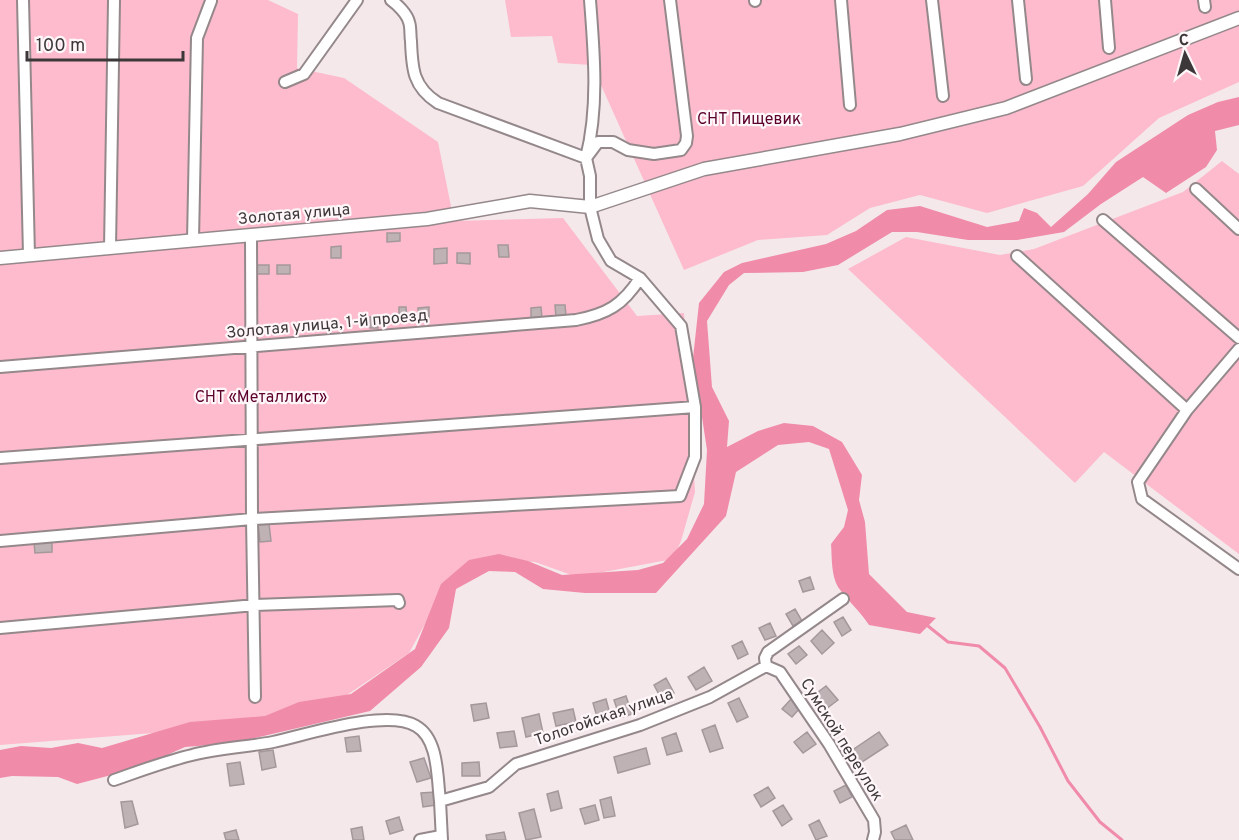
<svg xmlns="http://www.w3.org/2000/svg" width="1239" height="840" viewBox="0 0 1239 840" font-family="Overpass,sans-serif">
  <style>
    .green { fill: #fdbbcd }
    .water { fill: #f08baa }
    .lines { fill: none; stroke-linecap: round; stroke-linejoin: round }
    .stream { stroke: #f08baa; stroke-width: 3 }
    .building { fill: #beb2b5; stroke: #a4989b; stroke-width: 1.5 }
    .minor-casing { stroke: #94888b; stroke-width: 14 }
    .tertiary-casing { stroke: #94888b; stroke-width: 15 }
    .minor { stroke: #fff; stroke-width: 10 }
    .tertiary { stroke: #fff; stroke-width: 12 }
    .labels { text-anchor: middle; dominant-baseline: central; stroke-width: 4.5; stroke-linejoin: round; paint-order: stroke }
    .park-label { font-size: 16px; fill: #5c002c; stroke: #fef6f8 }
    .street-label { font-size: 16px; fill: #3c3738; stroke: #fef6f8 }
  </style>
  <rect width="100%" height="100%" fill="#f4e8eb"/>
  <path class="green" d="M0 0H268L298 14 297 68 344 78 438 142 454 221 563 218 637 316 684 313 695 492 681 541 673 559 577 577 535 562 484 559 436 604 409 653 347 695 243 726 0 745Z
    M505 0H1239V82L1159 118 1083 186 987 213 920 195 870 208 827 235 758 240 684 270 592 65 558 63 552 36 511 37Z
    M1222 161 1239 174V554L1104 452 1075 483 848 269 906 237 1000 255 1034 249 1183 192Z"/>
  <path class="water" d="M1239 97V125L1215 131 1217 150 1206 167 1166 193 1143 177 1101 204 1064 232 1017 240H968L917 232H892L838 265 803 272 744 273 729 285 707 321 712 387 729 421 727 447 758 431 784 423 813 426 842 442 862 475 859 500 865 522 869 574 907 612 936 618 920 634 869 625C860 611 847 600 838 587 831 575 832 557 831 544L844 527 848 510 829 449 809 442 778 445 736 472 726 516 656 593H585L543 589 515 572 489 571 456 589 449 628 421 667 370 711 234 743 185 747 138 768 77 784 58 777 12 776 0 778V750L21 746 51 748 78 743 102 748 190 722 265 716 299 702 351 694 415 649 441 584 469 560 499 554 528 561 562 575 638 570 663 563 687 539 704 504 707 450 693 358 699 303 724 272 742 263 826 244 856 231 887 210 920 206 987 227 1019 221 1024 208 1037 213 1051 227 1088 194 1116 162 1188 115 1218 102Z"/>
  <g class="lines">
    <path class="stream" d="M928 626 948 642 979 646 1005 668 1040 727 1068 781 1100 822 1122 840"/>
  </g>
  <path class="building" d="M387 233H400V241L387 242Z
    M498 245H508L509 257H499Z
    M341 246V258H331V247Z
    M447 248V263L434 264V249Z
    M457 253H470V264L457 263Z
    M256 265H269V274H256Z
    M277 265H290V274H277Z
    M555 305H565L566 316 556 317Z
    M399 307H406L407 320H399Z
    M429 307V319H419L418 308Z
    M541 307 542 319 531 320V308Z
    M370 317H378V328H370Z
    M269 524 271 541 260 542 258 525Z
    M52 542V552L35 553 34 543Z
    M810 577 814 589 803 592 799 581Z
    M795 609 802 621 793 626 786 614Z
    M843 617 851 630 842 636 834 622Z
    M770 623 776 636 765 640 759 628Z
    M822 630 834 643 822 654 811 641Z
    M742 641 748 654 738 659 732 646Z
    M799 646 807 655 796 664 788 654Z
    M704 667 712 681 696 690 688 677Z
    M666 678 674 693 662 700 654 685Z
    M826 686 838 700 826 709 814 695Z
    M626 696 632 714 620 718 614 700Z
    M739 698 748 717 737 722 728 703Z
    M606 699 610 714 597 717 593 703Z
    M791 699 800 708 792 717 782 709Z
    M486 703 489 718 474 721 471 705Z
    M573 709 576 722 556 726 553 713Z
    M539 714 543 733 526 737 522 718Z
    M715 725 723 748 710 752 702 730Z
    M514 731 517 746 500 748 497 733Z
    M807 732 816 744 803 753 794 742Z
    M879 732 888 745 859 764 851 751Z
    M676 733 682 751 667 755 662 738Z
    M359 736 361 751 347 752 345 738Z
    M646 748 650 764 618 773 614 757Z
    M273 750 276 767 262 770 259 752Z
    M424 758 431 778 417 782 410 762Z
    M240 762 244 784 230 786 227 764Z
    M479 762 480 776H462V763Z
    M846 785 852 797 840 803 834 791Z
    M768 787 775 798 761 807 754 795Z
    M558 791 562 808 551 811 547 794Z
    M435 792 436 805 423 807 421 793Z
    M611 797 615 816 604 818 600 800Z
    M132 801 138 824 125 828 121 802Z
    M595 805 599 820 585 824 580 809Z
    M783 805 792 819 782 826 773 811Z
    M534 809 541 837 526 840 519 813Z
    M399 817 403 830 390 834 386 821Z
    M819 820 827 836 816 840 809 825Z
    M906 825 913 840H895L891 832Z
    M362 827 364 840H353L351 829Z
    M236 830 239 840H226L224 833Z
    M504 832 506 840H487L486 835Z"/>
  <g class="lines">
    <g class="minor-casing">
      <path id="minor" d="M23 0 29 255
        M590 0C594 52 599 107 586 158L598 142H613L628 150 654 154 681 150 686 143 687 136 670 0
        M755 0V1
        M841 0 850 105
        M932 0 943 96
        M1018 0 1026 79
        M1105 0 1109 48
        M1204 0 1205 7
        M285 82 304 74 357 0
        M1196 189 1239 229
        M1103 220 1239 338
        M251 235 252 519 255 697
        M193 240 197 38 211 1
        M110 248 114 1
        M1017 256 1187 410
        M1239 349 1187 410 1138 482 1142 499 1239 569
        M0 367 576 320C607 314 623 305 640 278
        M0 458 695 407
        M0 541 252 519 680 496 695 457V407L681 326 640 278 611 261 598 239 590 207V176L586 158 438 103C413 87 412 69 411 41 410 36 411 27 409 22 407 14 398 5 391 0
        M0 628 255 605 398 600 399 603
        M766 666 780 672 829 744 874 820 875 832 873 840
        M114 780C140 771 166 761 192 755 219 748 247 747 273 742 306 735 387 708 416 726 439 739 437 778 440 801
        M420 840 441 836
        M442 840 440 801 489 787 516 764 640 725 710 697 766 666 765 658 768 652 843 599"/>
    </g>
    <g class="tertiary-casing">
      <path id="tertiary" d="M0 258 427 219 530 201 590 207 704 169 900 134 1006 108 1239 18"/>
    </g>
    <use href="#minor" class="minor"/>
    <use href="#tertiary" class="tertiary"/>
  </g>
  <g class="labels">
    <g class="park-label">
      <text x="749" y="120">СНТ Пищевик</text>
      <text x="261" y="398">СНТ «Металлист»</text>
    </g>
    <g class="street-label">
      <text transform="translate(294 215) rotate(-5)">Золотая улица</text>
      <text transform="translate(327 325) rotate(-5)">Золотая улица, 1-й проезд</text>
      <text transform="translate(604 718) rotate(-19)">Тологойская улица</text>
      <text transform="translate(841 740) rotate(58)">Сумской переулок</text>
    </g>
  </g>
  <g transform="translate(1185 54) rotate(355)" stroke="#fef6f8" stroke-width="4.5" paint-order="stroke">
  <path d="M0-4.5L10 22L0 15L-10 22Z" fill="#3c3738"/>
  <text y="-9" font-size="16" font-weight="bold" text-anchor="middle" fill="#3c3738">С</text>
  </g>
  <path d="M27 51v9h156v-9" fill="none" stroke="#3c3738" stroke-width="3"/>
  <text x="36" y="51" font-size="18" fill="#3c3738" stroke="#fef6f8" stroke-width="4.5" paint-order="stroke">100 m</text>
</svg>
